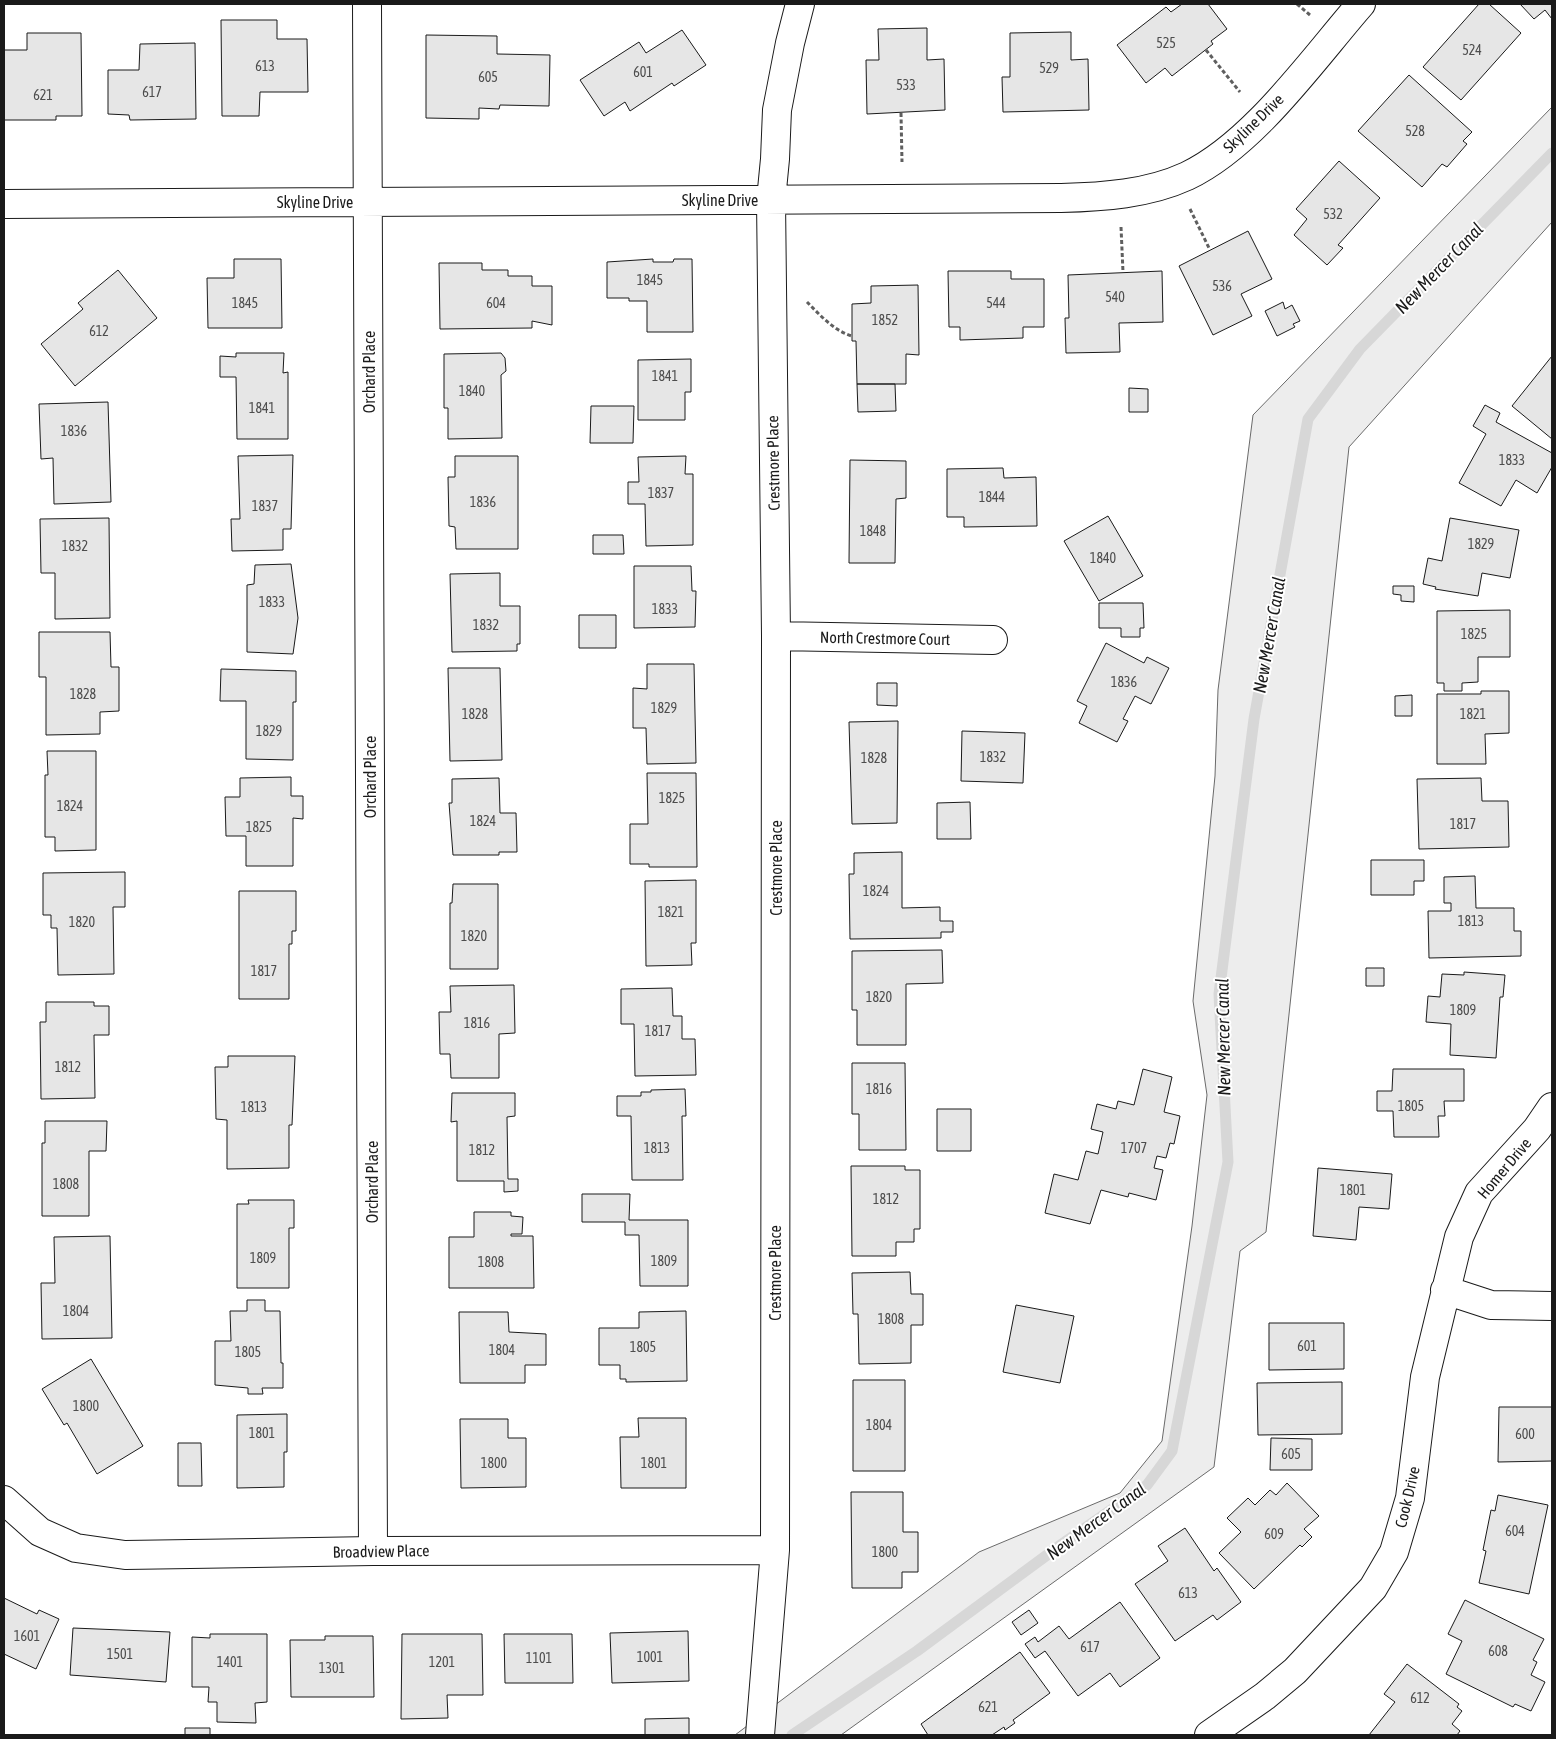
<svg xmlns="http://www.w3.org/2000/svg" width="1556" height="1739" viewBox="0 0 1556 1739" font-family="'Asap Condensed',sans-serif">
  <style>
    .green { fill: #ededed; stroke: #6a6a6a }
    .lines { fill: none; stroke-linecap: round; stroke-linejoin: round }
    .stream { stroke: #d7d7d7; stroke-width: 11 }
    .building { fill: #e6e6e6; stroke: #1a1a1a }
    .street-casing { stroke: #1a1a1a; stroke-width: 30 }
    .path { stroke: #5f5f5f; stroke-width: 3; stroke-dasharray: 4 2.5; stroke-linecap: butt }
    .street { stroke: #fff; stroke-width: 28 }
    .labels { text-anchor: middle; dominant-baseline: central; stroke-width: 4; stroke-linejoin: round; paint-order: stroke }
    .number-label { font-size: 14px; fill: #4d4d4d }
    .street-label { font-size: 16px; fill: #1a1a1a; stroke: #fff }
    .water-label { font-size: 18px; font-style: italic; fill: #1a1a1a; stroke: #fff }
  </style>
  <rect width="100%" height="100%" fill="#fff"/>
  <path class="green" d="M1552 107V222L1349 447 1266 1232 1240 1251 1214 1467 841 1735H735L979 1552 1120 1493 1162 1441 1192 1226 1207 1095 1193 1001 1215 776 1218 690 1253 415Z"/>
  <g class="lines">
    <path class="stream" d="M792 1735 917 1651 1062 1544 1147 1485 1172 1451 1228 1162 1219 994 1254 719 1308 419 1360 349 1552 153"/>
  </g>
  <path class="building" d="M1182 4H1208L1227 29 1211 41 1213 44 1172 76 1165 68 1146 83 1117 45 1166 7 1171 12Z
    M1479 4H1489L1521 33 1461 100 1423 67Z
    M1520 4H1552V19L1545 10 1534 19Z
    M221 20H277V39H307L308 92H260L259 116H222Z
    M927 28V60L944 59 945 110 867 114 866 60H879L878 29Z
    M682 30 706 65 674 86 672 83 630 111 625 102 604 116 580 80 639 42 646 53Z
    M1071 32V60L1088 59 1089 110 1003 112 1002 77H1010V33Z
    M27 33H81L82 116H56V120H4V50H27Z
    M426 35 497 36V54L550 55 549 106 500 105 499 109 479 108V119L426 118Z
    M195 43 196 119 130 120 129 115 108 114V70H139L140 44Z
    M1409 75 1472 132 1463 141 1467 144 1447 167 1442 164 1422 187 1358 131Z
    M1339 161 1380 198 1338 245 1343 248 1327 265 1294 235 1307 219 1296 209Z
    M1248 231 1272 279 1241 294 1252 316 1213 335 1179 266Z
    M234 259H281L282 328H208L207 278H234Z
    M653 259V262H673L674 259H692L693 332H647V301H629V298H607V262Z
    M439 263H482V270H508V276H532V286H552V325L532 321V328L440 329Z
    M118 270 157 318 75 386 41 344 83 309 78 303Z
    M948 271H1011V279H1044V327H1023V338L960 340V327H949Z
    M1162 271 1163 322 1119 323 1120 352 1066 353 1065 318H1069L1068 275Z
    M918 285 919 355 906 354V384H857L856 341H852V304L871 303V286Z
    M1283 302 1285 309 1292 305 1300 321 1293 324 1295 327 1277 336 1265 311Z
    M236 353H284L283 373 288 372V439H237L236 377H220V356L236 357Z
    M501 353 505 358 506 371 501 375 502 438 448 439V408H444V354Z
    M1552 356V439L1512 406Z
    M691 359V392H685V420H638V360Z
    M857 384H895L896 411 858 412Z
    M1129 388 1148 389V412H1129Z
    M108 402 111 502 54 504 53 458 41 459 39 404Z
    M1485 405 1500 413 1496 422 1552 453V467L1537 493 1516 480 1501 506 1459 483 1486 434 1473 426Z
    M591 406H634L633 443H590Z
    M293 455 291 529H283V550L232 551 231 519H240L238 456Z
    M455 456H518V549H456L455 527 449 526 448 477H455Z
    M686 456 685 474H693V545L646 546 645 504H628V482H639L638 457Z
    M850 460 906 461V498L896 499 895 563H849Z
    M1003 468 1004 478 1036 477 1037 526 964 527V517H947V469Z
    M1108 516 1143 576 1099 601 1064 541Z
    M109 518 110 618 55 619V573H41L40 519Z
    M1450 518 1519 530 1510 578 1482 573 1478 596 1435 589 1436 587 1423 584 1428 558 1442 561Z
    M593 535H623L624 554H593Z
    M291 564 298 618 293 654 247 652V585L254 584 255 565Z
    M634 566H691L692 591H696L695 627 634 628Z
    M500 573V606H520V644H517V651L452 652 450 574Z
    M1393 586H1414V602L1401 601V595L1393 594Z
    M1099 603H1143L1144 628H1140V637H1121V628H1099Z
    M1510 610V657H1478V682L1462 683V691H1444V683H1437V611Z
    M579 615H616V648H579Z
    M39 632H110L111 667H119V711L100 712V734L46 735V677H39Z
    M1106 643 1144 663 1147 657 1169 668 1151 704 1135 696 1123 719 1128 721 1117 742 1079 723 1087 706 1077 701Z
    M647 664H694L696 763 647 764 646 728H633V688L647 689Z
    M448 668H500L502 760 450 761Z
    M221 669 296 671V702H293V760L246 759V701H220Z
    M877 683H897V706L877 705Z
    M1481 691H1509V733L1485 734 1486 764H1437V694H1481Z
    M1412 695V716H1395V696Z
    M898 721 897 823 852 824 849 722Z
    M962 731 1025 733 1023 783 961 781Z
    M47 751H96V850L55 851V837H45V775H48Z
    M647 773H696L697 867H649V864H630V824H648Z
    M291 777V796H303V819L293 818V866H246V836H226L225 797H240V778Z
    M499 778 500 813H516L517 852H499V855H453L449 803H452V779Z
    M1481 778 1482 801H1508L1509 847 1419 849 1417 779Z
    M970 802 971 839H937V803Z
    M902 852V908L940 907V921H953V932H941V938L850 939 849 874H854V853Z
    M1371 860H1424V881H1414V895H1371Z
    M125 872V907H113L114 974 58 975 57 928H51V915H43V873Z
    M1475 876 1476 908H1514V931H1521V956L1429 958 1428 911H1451V903H1444V877Z
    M696 880V943H691L692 965 646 966 645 881Z
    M453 884H498V969H450V903H452Z
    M239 891H296V931H292V944H289V999H239Z
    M942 950 943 983 906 984V1045H857V1010H852V951Z
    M1366 968H1384V986H1366Z
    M1464 972 1505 975 1503 997H1500L1496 1058 1450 1055 1451 1024 1426 1022 1428 996 1440 997 1442 974 1464 975Z
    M514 985 515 1033 499 1034V1078H451L450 1054H440L439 1012H451L450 986Z
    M672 988 673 1016H682V1039H695L696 1075 635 1076 634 1024H621V989Z
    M46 1002H94V1006H109V1035H94L95 1098 41 1099 40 1022H46Z
    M228 1056H295L292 1125H289V1168L227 1169V1120L216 1119 215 1067H228Z
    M852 1063H905L906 1150H859V1114H852Z
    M1143 1069 1172 1077 1164 1112 1180 1116 1174 1144 1170 1143 1166 1158 1157 1156 1154 1168 1163 1170 1156 1200 1129 1193 1128 1197 1101 1190 1090 1224 1045 1213 1054 1174 1078 1180 1086 1151 1098 1154 1103 1132 1091 1129 1097 1104 1116 1109 1118 1101 1134 1105Z
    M1393 1069H1464V1101H1444L1445 1116H1438L1439 1137H1394L1393 1111H1377V1091H1392Z
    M685 1089 686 1116H682L683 1180H632L631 1116H617V1096H641V1092H651V1090Z
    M452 1093H515V1116L507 1117 508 1179H518V1191L504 1192V1181H457V1121L451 1122Z
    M937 1109H971V1151H937Z
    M45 1121H107L106 1151H89V1216H42V1143H45Z
    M851 1166H905V1170H920V1229H914V1242H896V1256H852Z
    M1318 1168 1392 1174 1389 1209 1359 1207 1356 1240 1313 1236Z
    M582 1194H630L629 1220H688V1286H640L639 1235H625V1222H582Z
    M248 1200H294V1228H289V1288H237V1204H249Z
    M474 1212H511V1216L523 1217 522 1234H511V1236H533L534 1288H449V1237H474Z
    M110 1236 112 1338 42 1339 41 1283H55L54 1237Z
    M910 1272 911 1294H923V1325H911V1363L859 1364 858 1314H853L852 1273Z
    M247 1300H265V1311H280L281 1363H283V1388H262L263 1394H248V1388L215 1385V1341H231L230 1311H247Z
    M1016 1305 1074 1316 1060 1383 1003 1372Z
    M686 1311 687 1381 626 1382V1379H620V1365H599V1328H639V1312Z
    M459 1312H508L509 1332 546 1334V1365H525V1383H460Z
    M1269 1323H1344V1369L1269 1370Z
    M91 1359 143 1446 97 1474 67 1423 64 1425 42 1389Z
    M853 1380H905V1471H853Z
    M1342 1382V1434L1258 1435 1257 1383Z
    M1499 1407H1552V1461L1498 1462Z
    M287 1414V1452H284V1487L237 1488V1415Z
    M638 1418H686V1488H621L620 1437H639Z
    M460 1419H508V1438H526V1487L461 1488Z
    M1271 1438 1312 1439V1470H1270Z
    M178 1443H201L202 1486H178Z
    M1287 1483 1319 1516 1304 1529 1312 1537 1302 1547 1300 1545 1254 1589 1219 1553 1241 1532 1227 1518 1248 1498 1255 1505 1270 1490 1276 1495Z
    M851 1492H903V1532H918V1572H902V1588H852Z
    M1498 1495 1548 1505 1529 1594 1479 1583 1486 1551 1483 1550 1491 1510 1495 1511Z
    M1185 1528 1214 1571 1217 1568 1241 1602 1217 1620 1213 1615 1175 1641 1135 1584 1168 1561 1158 1546Z
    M4 1598 37 1614 39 1610 59 1619 36 1669 4 1654Z
    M1465 1600 1544 1639 1533 1660 1537 1662 1531 1675 1545 1682 1531 1711 1515 1704 1513 1707 1446 1674 1462 1641 1448 1634Z
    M1120 1602 1160 1658 1120 1687 1110 1673 1078 1696 1045 1651 1035 1658 1025 1644 1035 1637 1038 1642 1059 1626 1069 1639Z
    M1029 1610 1038 1623 1021 1635 1012 1622Z
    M73 1628 170 1632 166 1682 70 1675Z
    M688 1631 689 1681 612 1683 610 1633Z
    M210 1634H267V1702L255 1703 256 1723 217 1722V1702H208L209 1687H192V1637L210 1638Z
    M402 1634H482L483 1695H447L448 1718 401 1719Z
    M504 1634H572L573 1683H505Z
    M325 1636H373L374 1697H291L290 1640H325Z
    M1020 1652 1050 1693 1013 1720 1015 1723 1005 1730 1004 1727 992 1735H928L921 1724Z
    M1407 1664 1459 1704 1457 1707 1462 1711 1452 1724 1460 1731 1457 1735H1369L1395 1702 1384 1694Z
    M689 1718V1735H645V1719Z
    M185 1728H210V1735H185Z"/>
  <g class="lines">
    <g class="street-casing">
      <path id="street" d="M367 4 373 1551
        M4 204 1061 198C1103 197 1148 194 1187 176 1254 144 1313 59 1361 4
        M776 636 993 640
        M1445 1290 1491 1305 1552 1306
        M4 1500 40 1532 76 1548 125 1555 373 1551 775 1550
        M760 1735 775 1550 776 636 771 200 775 159 777 110 790 43 800 4
        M1209 1735 1265 1696 1295 1671 1373 1588 1394 1552 1410 1498 1425 1377 1459 1237 1479 1193 1537 1129 1552 1107"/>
    </g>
    <path class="path" d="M1297 4 1310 15
      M1206 50 1240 92
      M901 113 902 162
      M1190 209 1210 250
      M1121 227 1123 272
      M807 302C820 315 834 331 852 336"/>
    <use href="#street" class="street"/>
  </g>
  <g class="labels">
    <g class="number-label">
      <text x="1166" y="43">525</text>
      <text x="1472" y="50">524</text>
      <text x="265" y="66">613</text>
      <text x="1049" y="68">529</text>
      <text x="643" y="72">601</text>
      <text x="488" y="77">605</text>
      <text x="906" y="85">533</text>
      <text x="152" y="92">617</text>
      <text x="43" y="95">621</text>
      <text x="1415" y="131">528</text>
      <text x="1333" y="214">532</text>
      <text x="650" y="280">1845</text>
      <text x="1222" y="286">536</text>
      <text x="1115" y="297">540</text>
      <text x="245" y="303">1845</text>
      <text x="496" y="303">604</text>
      <text x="996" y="303">544</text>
      <text x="885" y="320">1852</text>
      <text x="99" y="331">612</text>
      <text x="665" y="376">1841</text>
      <text x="472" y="391">1840</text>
      <text x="262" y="408">1841</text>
      <text x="74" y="431">1836</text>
      <text x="1512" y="460">1833</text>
      <text x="661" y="493">1837</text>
      <text x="992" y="497">1844</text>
      <text x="483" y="502">1836</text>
      <text x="265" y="506">1837</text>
      <text x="873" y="531">1848</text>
      <text x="1481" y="544">1829</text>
      <text x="75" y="546">1832</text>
      <text x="1103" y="558">1840</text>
      <text x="272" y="602">1833</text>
      <text x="665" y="609">1833</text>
      <text x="486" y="625">1832</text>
      <text x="1474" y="634">1825</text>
      <text x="1124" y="682">1836</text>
      <text x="83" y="694">1828</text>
      <text x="664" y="708">1829</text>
      <text x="475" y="714">1828</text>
      <text x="1473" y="714">1821</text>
      <text x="269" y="731">1829</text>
      <text x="993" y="757">1832</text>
      <text x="874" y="758">1828</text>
      <text x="672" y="798">1825</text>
      <text x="70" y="806">1824</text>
      <text x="483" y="821">1824</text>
      <text x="1463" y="824">1817</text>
      <text x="259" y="827">1825</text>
      <text x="876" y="891">1824</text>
      <text x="671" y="912">1821</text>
      <text x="1471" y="921">1813</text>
      <text x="82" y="922">1820</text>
      <text x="474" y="936">1820</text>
      <text x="264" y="971">1817</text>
      <text x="879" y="997">1820</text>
      <text x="1463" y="1010">1809</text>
      <text x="477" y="1023">1816</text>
      <text x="658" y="1031">1817</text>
      <text x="68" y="1067">1812</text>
      <text x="879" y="1089">1816</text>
      <text x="1411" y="1106">1805</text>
      <text x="254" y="1107">1813</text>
      <text x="657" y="1148">1813</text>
      <text x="1134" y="1148">1707</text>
      <text x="482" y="1150">1812</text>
      <text x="66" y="1184">1808</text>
      <text x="1353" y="1190">1801</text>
      <text x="886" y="1199">1812</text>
      <text x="263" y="1258">1809</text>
      <text x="664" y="1261">1809</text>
      <text x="491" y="1262">1808</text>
      <text x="76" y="1311">1804</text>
      <text x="891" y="1319">1808</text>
      <text x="1307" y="1346">601</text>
      <text x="643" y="1347">1805</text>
      <text x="502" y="1350">1804</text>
      <text x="248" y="1352">1805</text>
      <text x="86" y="1406">1800</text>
      <text x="879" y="1425">1804</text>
      <text x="262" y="1433">1801</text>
      <text x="1525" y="1434">600</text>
      <text x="1291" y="1454">605</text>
      <text x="494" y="1463">1800</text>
      <text x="654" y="1463">1801</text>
      <text x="1515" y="1531">604</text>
      <text x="1274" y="1534">609</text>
      <text x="885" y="1552">1800</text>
      <text x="1188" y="1593">613</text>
      <text x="27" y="1636">1601</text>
      <text x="1090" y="1647">617</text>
      <text x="1498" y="1651">608</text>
      <text x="120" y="1654">1501</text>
      <text x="650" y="1657">1001</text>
      <text x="539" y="1658">1101</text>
      <text x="230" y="1662">1401</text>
      <text x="442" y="1662">1201</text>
      <text x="332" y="1668">1301</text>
      <text x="1420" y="1698">612</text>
      <text x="988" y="1707">621</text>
    </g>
    <g class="street-label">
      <text transform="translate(1253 123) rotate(-44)">Skyline Drive</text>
      <text x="720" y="200">Skyline Drive</text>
      <text x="315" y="202">Skyline Drive</text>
      <text transform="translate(369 372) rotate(-90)">Orchard Place</text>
      <text transform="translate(773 463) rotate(-91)">Crestmore Place</text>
      <text transform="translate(885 638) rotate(1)">North Crestmore Court</text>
      <text transform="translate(370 777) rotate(-90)">Orchard Place</text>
      <text transform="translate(776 868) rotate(-90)">Crestmore Place</text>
      <text transform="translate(1504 1168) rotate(-50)">Homer Drive</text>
      <text transform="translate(372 1182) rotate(-90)">Orchard Place</text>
      <text transform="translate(775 1273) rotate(-90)">Crestmore Place</text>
      <text transform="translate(1407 1497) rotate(-77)">Cook Drive</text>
      <text transform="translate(381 1551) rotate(-1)">Broadview Place</text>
    </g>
    <g class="water-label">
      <text transform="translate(1439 268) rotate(-46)">New Mercer Canal</text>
      <text transform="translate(1269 635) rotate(-80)">New Mercer Canal</text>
      <text transform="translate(1223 1037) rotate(-91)">New Mercer Canal</text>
      <text transform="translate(1096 1521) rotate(-36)">New Mercer Canal</text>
    </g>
  </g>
  <rect width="1556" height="1739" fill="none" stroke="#1a1a1a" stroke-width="10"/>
</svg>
